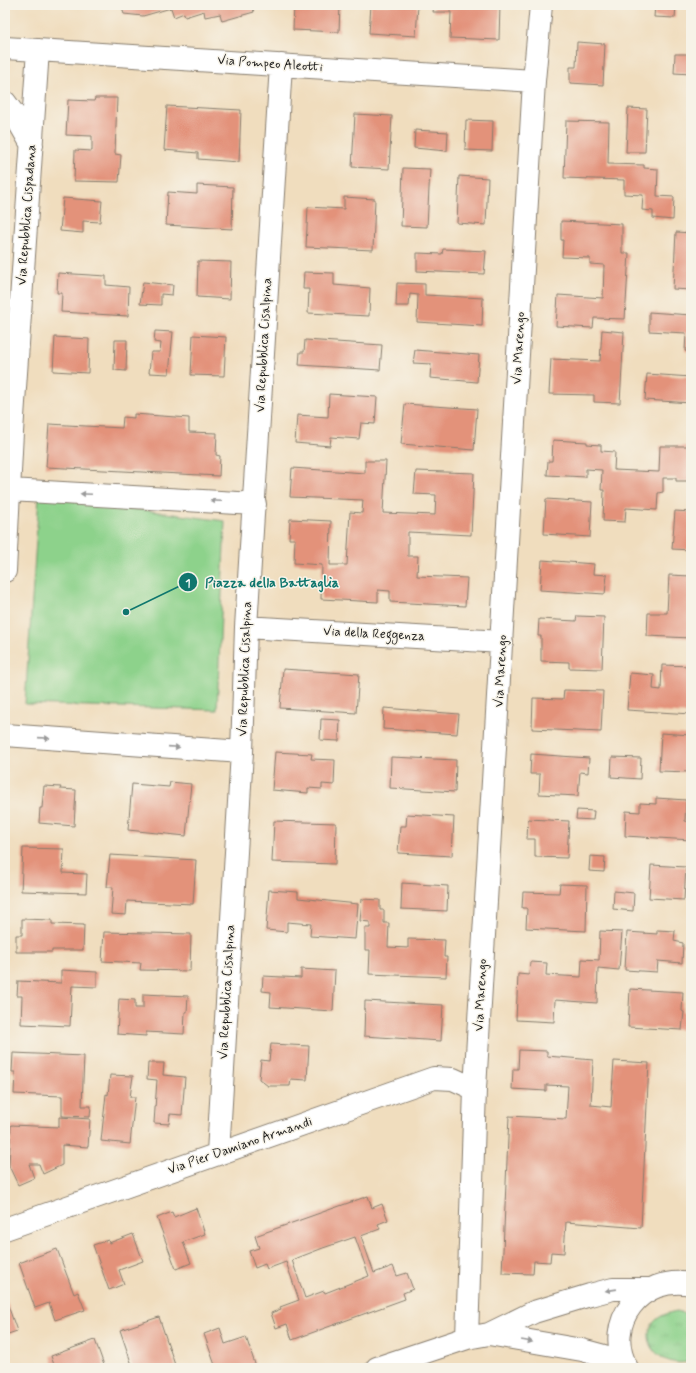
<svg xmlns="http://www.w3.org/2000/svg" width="696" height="1373" viewBox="0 0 696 1373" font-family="Mynerve,sans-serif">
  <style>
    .grass { fill: url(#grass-tufts); stroke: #547754 }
    .park { fill: #8dd28b; stroke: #547754 }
    .building { fill: #e3927a; fill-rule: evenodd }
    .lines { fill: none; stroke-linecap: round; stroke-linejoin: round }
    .minor-casing { stroke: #867c6d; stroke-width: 24 }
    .primary-casing { stroke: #867c6d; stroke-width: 24 }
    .minor { stroke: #fff; stroke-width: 22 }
    .primary { stroke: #fff; stroke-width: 22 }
    .oneway { fill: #999 }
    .labels { text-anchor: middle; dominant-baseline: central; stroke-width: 3; stroke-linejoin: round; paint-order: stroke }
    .street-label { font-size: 13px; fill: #1c1c1c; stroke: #f7f3e8 }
    .leader { fill: none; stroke: #0f766e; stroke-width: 1.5 }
    .callout-dot { fill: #0f766e; stroke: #f7f3e8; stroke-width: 1.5 }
    .mark-label { font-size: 12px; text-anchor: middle; font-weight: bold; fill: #fff }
    .callout-label { font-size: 14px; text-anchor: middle; font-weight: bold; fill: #0f766e; stroke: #f7f3e8; stroke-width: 3; stroke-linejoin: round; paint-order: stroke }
  </style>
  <defs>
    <pattern id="grass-tufts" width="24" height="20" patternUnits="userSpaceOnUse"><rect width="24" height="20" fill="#8dd28b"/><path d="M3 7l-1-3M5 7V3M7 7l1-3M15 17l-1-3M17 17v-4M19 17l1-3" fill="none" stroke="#79b477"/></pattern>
  </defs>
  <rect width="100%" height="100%" fill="#f7f3e8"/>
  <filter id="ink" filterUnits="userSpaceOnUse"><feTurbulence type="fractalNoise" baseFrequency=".025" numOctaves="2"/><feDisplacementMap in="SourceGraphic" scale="8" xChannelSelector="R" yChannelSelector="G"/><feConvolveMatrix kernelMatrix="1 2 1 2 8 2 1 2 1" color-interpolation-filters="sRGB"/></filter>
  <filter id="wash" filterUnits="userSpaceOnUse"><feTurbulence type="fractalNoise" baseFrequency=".012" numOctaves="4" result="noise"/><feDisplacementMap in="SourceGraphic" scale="16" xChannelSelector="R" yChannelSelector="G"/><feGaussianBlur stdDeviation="0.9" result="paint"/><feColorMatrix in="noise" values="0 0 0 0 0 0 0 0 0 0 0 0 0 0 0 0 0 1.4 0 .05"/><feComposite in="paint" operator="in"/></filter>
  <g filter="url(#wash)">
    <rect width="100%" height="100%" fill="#f0ddbe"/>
    <path class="grass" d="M677 1311 688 1314 691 1316V1361C653 1373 626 1320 677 1311Z"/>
    <path class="park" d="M39 496 225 521 217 710 25 704Z"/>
    <g id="blocks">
      <path class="building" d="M121 5H252L254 12 222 21 220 14 205 17 204 11 185 17 184 13 174 17 171 8 143 16 124 14Z
        M294 5H340L339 32 293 30Z
        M371 5H418L416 36 369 33Z
        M434 5H500L499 40 450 38 451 12H433Z
        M655 5H676L675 18 654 17Z
        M577 42 605 44 603 85 570 83V67H576Z
        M675 54H691V74L674 73Z
        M95 98H117L115 154 121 155 119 182 74 181 75 150 92 151V136L66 135 68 100 94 101Z
        M167 106 241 110 239 162 198 159V153L164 150Z
        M628 108 647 109 645 152H626Z
        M355 114 392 116 389 169 352 167Z
        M466 120 493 121 492 151 465 150Z
        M566 121 609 122 608 164 644 165V168L658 169 657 196 674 197 673 220 653 218V211L642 210 643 195 624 194V180L564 178Z
        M415 130 448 132 447 151 414 148Z
        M403 168 430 169 427 227 401 226Z
        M459 176 488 178 486 225 457 223Z
        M197 185 233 187 232 229 166 225 168 192 197 194Z
        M344 197 375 199 373 250 306 247 308 207 344 209Z
        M63 198 102 201 100 222 83 221V233L60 231Z
        M561 221 622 224V253H629L625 319 594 318 593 328 556 326 558 295 603 298 604 265 590 264V258L562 257 563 240H561Z
        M676 232 691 233V290L673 289Z
        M443 249 486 251 484 274 417 271V253L442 254Z
        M198 261 231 262 230 299 197 297Z
        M304 272 334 273V285L370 288 369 316 308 313 309 289H303Z
        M58 273 106 276V285L129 287 128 316 61 312 62 293H57Z
        M143 282 173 285 172 295 161 294V305L140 304Z
        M397 283 425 284V295L483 298 482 326 417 322 418 295 410 294 409 306H396Z
        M649 312 691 315V352L685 351 686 333 649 331Z
        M602 330 624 332 620 403 594 402V395L549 394 551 359 600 361Z
        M155 331 173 332 169 374 149 373 151 352H160L161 343 154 342Z
        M193 335 226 337 224 376 191 375Z
        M55 337 89 339 88 373 53 371Z
        M115 340H127L126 371 114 370Z
        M305 340 382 345 380 370 299 365 300 352H304Z
        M415 350 479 355 477 382 430 378 431 364 413 363Z
        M647 374 691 377V403L645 400Z
        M329 394 377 397 375 424 361 423 359 439 331 437 330 446 295 443 297 415 328 417Z
        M405 404 477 409 474 450 401 444Z
        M134 414 189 418V432L217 433 216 455 220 456 219 476 46 467 49 424 122 428 123 417 134 418Z
        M553 440 587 442V444L601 445V451L615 452 614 470 659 472 660 446H691V481H676V478H663V492L658 493 657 510 626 508 625 522 603 521 604 490H601L602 470 586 469V477L547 475 548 461H552Z
        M365 461H386L383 513 435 515 436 495 414 494 416 471 474 473 471 535 408 532V556H418L417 576 467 578 465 606 390 602V591L378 590V602L321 599 322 565 294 563 295 539H289L290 519 331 521 330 565H347L350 512 362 513 363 500 290 497 292 468 365 473Z
        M546 499 592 502 590 537 544 534Z
        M675 511 691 512V550L672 549Z
        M542 560 594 564 593 574 607 575 605 594 540 590Z
        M669 575 691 576V638L647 636 648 613H667Z
        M577 616 604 617 602 669 569 668V662L541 661V636H538L539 619 576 621Z
        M662 665 691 666V714L627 710 630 673 654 675 653 689 661 690Z
        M283 669 359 674 356 713 280 708Z
        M564 690 603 691 601 732 532 729 533 698 563 699Z
        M384 708 459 714 457 734 383 729Z
        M321 719 340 720 339 741 320 740Z
        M661 733 691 735 690 772 659 771Z
        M275 752 312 754 311 759 335 760 334 785 322 784V789L308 788V793L272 790Z
        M531 754 589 758 588 773 580 772 578 796 539 794 540 774H530Z
        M391 757 456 760 455 792 390 788Z
        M612 757 641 758 640 779 611 777Z
        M170 782 191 784 186 836 128 830 132 784 169 787Z
        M44 786 61 787 60 789 76 790 74 826 39 823 40 808H42Z
        M656 798 686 800 685 821 691 822V840L625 836 626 811 640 812V803L656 804Z
        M577 810 594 811 593 820 576 819Z
        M407 814 454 817 452 856 398 853 400 826H406Z
        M528 819 569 821 567 858 535 857V839H527Z
        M274 821 336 823 335 864 272 862Z
        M23 848 64 849 63 873 87 874 86 893 21 891Z
        M110 855 196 860 193 904 127 901 126 915 111 914 113 887H107Z
        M590 856 605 857 604 872 589 871Z
        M651 865 686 867 684 900 649 898Z
        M402 883 448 886 447 911 401 909Z
        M560 884 587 885 586 931 526 928 527 908H522L523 892 559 893Z
        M269 890 298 892V898L358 904 355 939 310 936 311 924 287 922V932L266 930Z
        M614 891 634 893 633 911 613 909Z
        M362 899 380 900V910H384V923H389L388 947 408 948V939L445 940 444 957H447L446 977 369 974 370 950H365V928H370V922L360 921Z
        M22 919 52 920V924L84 925 83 950H52V952H16V935H22Z
        M657 930 675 931 674 941 683 943 682 963 658 961 657 972 625 970 627 932 657 934Z
        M600 931 622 932 619 970 598 968 597 1003 555 1000 554 1022 516 1020 518 974 529 975 530 962 547 963 546 975 581 977 582 959 599 960Z
        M104 932 191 934 190 971 140 970 141 963 102 961Z
        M301 969 335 971 333 1011 270 1007 271 992 262 991 263 976 301 978Z
        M61 970 97 972V987L72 986 70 1026 21 1024 22 996H17L18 981 61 983Z
        M630 989 683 992 682 1011 684 1012 682 1030 628 1027Z
        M143 994 188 996 187 1012H185L184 1034 146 1032V1036L117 1034 119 999 135 1000V1008H143Z
        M365 1001 443 1005 441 1041 364 1036Z
        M271 1044 309 1046 307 1080 291 1079 290 1086H268L259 1079 261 1060 269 1061Z
        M519 1050 547 1051V1056L593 1060 591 1105 611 1107 614 1061 649 1063 641 1228 566 1222 564 1253 551 1252 550 1262 534 1261 533 1274 502 1273 509 1116 566 1119 568 1086 546 1085V1091L512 1089 513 1069H518Z
        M13 1053 84 1056 82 1106H91L90 1117 62 1116V1096L14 1094 15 1072H12Z
        M148 1063H164L163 1075 185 1077 182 1115 170 1114 169 1124 154 1123 157 1080 147 1079Z
        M110 1075 133 1076 130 1097H135L130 1144 101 1141 106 1094 108 1095Z
        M59 1117 90 1119 88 1147 62 1145V1165L43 1174 39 1164H29L34 1178 18 1185 9 1166 11 1125 59 1127Z
        M368 1196 372 1208 382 1204 388 1220 378 1224 380 1229 361 1236 374 1273 393 1266 397 1276 407 1273 413 1289 403 1293 405 1299 292 1340 287 1324 276 1328 271 1313 281 1309 280 1307 299 1300 286 1262 267 1269 265 1264 255 1268 249 1251 259 1248 255 1236ZM355 1237 369 1276 325 1293 324 1291 305 1298 292 1260 323 1248Z
        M196 1208 205 1234 183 1242 191 1263 176 1269 157 1218 172 1212 174 1217Z
        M133 1234 143 1261 119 1270 124 1284 109 1290 93 1245 108 1240 109 1243Z
        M57 1249 74 1294 78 1292 85 1310 55 1320 49 1303 35 1308 19 1263Z
        M5 1297 17 1331 5 1335Z
        M159 1317 176 1368H133L120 1330Z
        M220 1328 225 1344 246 1337 256 1367 252 1368H216L204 1334Z
        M95 1340 105 1368H55L51 1356Z"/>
    </g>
  </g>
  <g filter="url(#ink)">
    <use href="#blocks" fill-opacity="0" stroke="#867c6d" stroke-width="1"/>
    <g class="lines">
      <g class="minor-casing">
        <path id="minor" d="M5 48 534 81
          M5 102 16 117 32 145
          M10 490 255 504
          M5 571 12 432 38 50
          M246 627 502 642
          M5 735 242 752
          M218 1153 242 752 246 627 281 65
          M5 1229 434 1078 453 1079 475 1089
          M489 1334 582 1350 623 1361
          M467 1338 475 1089 534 81 541 5
          M377 1368 467 1338 489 1334 534 1312 590 1295 613 1289H650"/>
      </g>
      <g class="primary-casing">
        <path id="primary" d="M627 1368C602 1323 642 1274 691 1284"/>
      </g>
      <use href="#minor" class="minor"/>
      <use href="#primary" class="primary"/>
    </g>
    <defs><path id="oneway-solid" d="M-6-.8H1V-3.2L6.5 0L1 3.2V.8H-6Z"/></defs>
    <g class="oneway">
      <use href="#oneway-solid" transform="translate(86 494) rotate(-177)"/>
      <use href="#oneway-solid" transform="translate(216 501) rotate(-177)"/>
      <use href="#oneway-solid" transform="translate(44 738) rotate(4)"/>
      <use href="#oneway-solid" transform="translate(174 747) rotate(4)"/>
      <use href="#oneway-solid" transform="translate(611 1290) rotate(172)"/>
      <use href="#oneway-solid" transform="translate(527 1341) rotate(10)"/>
    </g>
  </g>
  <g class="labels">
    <g class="street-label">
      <text transform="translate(270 64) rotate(4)">Via Pompeo Aleotti</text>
      <text transform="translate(27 215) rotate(-86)">Via Repubblica Cispadana</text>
      <text transform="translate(264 345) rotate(-87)">Via Repubblica Cisalpina</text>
      <text transform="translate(519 348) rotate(-87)">Via Marengo</text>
      <text transform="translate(374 634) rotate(3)">Via della Reggenza</text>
      <text transform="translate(245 669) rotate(-88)">Via Repubblica Cisalpina</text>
      <text transform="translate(501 671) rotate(-87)">Via Marengo</text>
      <text transform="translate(227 992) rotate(-87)">Via Repubblica Cisalpina</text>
      <text transform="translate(481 995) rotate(-87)">Via Marengo</text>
      <text transform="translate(240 1146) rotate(-19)">Via Pier Damiano Armandi</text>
    </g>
  </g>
  <path class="leader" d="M126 612L188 582"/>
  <g class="callout-dot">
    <circle cx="126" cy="612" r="4"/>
    <circle cx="188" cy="582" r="10"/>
  </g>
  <g class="mark-label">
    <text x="188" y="587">1</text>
  </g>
  <g class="callout-label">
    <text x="272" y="587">Piazza della Battaglia</text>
  </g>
  <rect width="696" height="1373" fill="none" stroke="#f7f3e8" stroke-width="20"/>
</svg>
